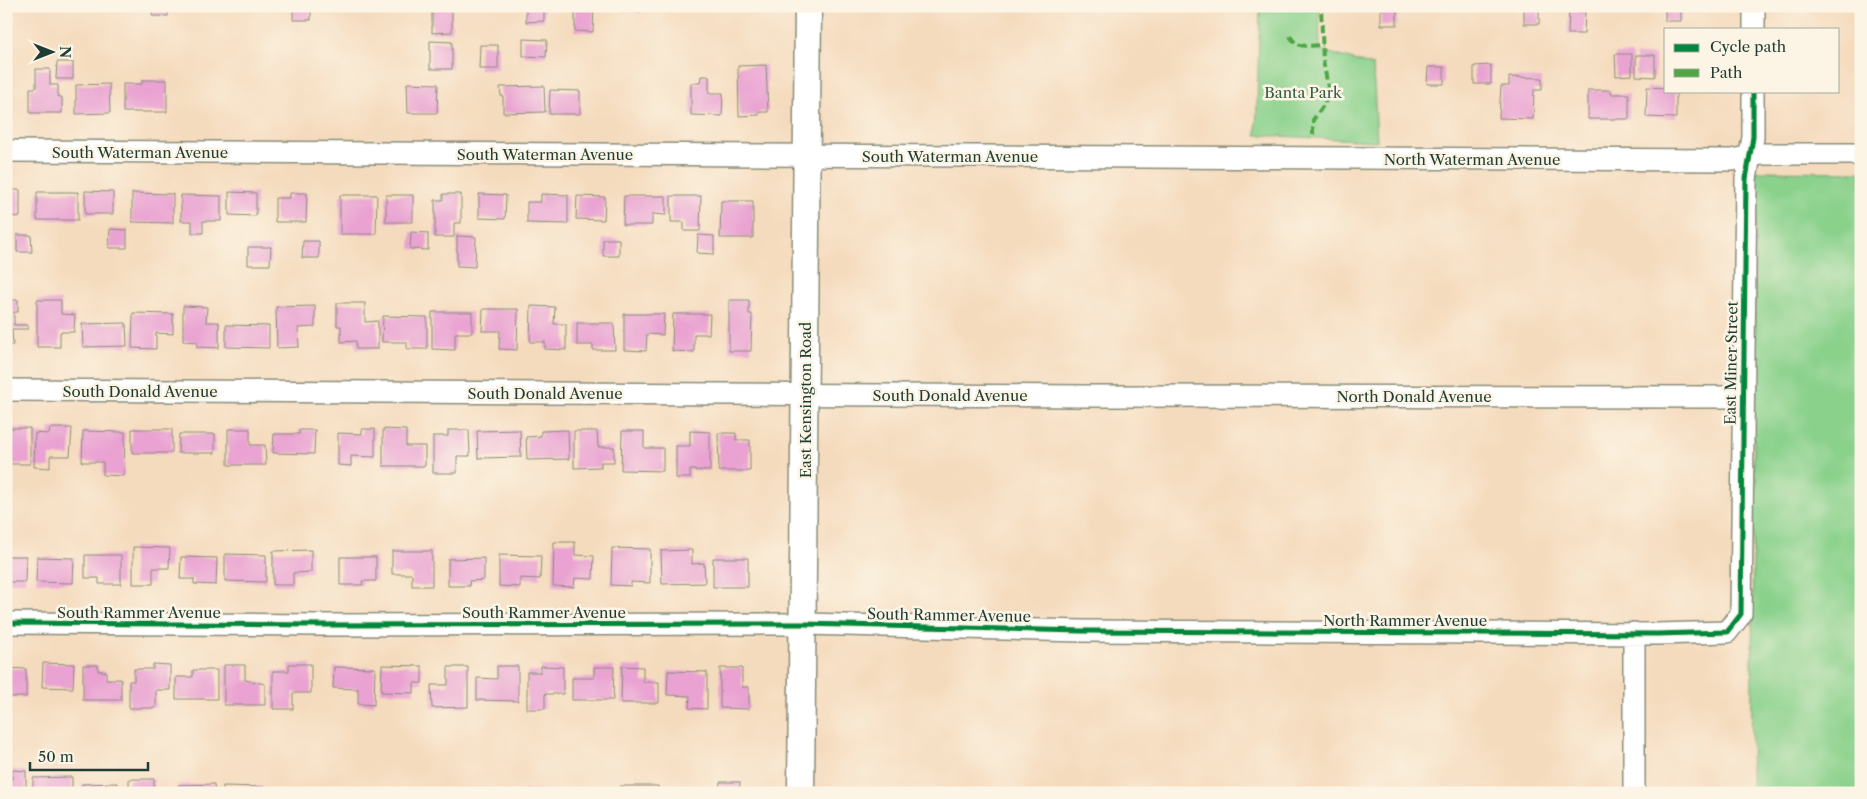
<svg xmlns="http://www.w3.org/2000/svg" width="1867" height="799" viewBox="0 0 1867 799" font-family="'Libre Caslon Text',serif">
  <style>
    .green { fill: #8ad18c; stroke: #548760 }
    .building { fill: #e9a2d2 }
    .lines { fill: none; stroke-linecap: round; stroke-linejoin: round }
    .minor-casing { stroke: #8a8c79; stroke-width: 24 }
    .major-casing { stroke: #8a8c79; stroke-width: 29 }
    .minor { stroke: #fff; stroke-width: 21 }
    .major { stroke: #fff; stroke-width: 26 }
    .quiet { stroke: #4fa644; stroke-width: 4; stroke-dasharray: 8 4; stroke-linecap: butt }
    .cycleway-casing { stroke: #fcf5e5; stroke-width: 8 }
    .cycleway { stroke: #00873e; stroke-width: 5 }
    .labels { text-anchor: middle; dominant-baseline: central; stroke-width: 5; stroke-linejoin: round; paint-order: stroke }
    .park-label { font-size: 15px; fill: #345b46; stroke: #fcf5e5 }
    .street-label { font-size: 15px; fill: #1f3d34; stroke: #fcf5e5 }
  </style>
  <rect width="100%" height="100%" fill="#fcf5e5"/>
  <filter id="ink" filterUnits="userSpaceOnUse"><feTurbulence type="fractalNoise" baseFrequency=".02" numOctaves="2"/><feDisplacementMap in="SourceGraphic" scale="10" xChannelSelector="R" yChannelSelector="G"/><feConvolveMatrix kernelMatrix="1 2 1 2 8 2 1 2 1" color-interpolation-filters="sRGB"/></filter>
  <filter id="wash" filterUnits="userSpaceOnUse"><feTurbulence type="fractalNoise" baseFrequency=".0096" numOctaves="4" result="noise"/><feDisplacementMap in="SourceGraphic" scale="20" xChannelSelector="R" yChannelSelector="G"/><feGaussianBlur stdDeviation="1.12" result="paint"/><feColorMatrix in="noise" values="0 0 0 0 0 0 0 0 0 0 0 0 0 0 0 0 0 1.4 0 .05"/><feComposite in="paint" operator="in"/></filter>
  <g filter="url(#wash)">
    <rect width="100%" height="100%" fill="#f5dbbe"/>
    <path class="green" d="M1260 6H1319L1320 50 1373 66 1377 141 1256 135Z
      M1756 171 1861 172V793H1751Z"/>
    <g id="blocks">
      <path class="building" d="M153 6H168V16H152Z
        M293 6H311V20H293Z
        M432 6H452V32L432 33Z
        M526 6H544V21L526 22Z
        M575 6H594L593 32 575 31Z
        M624 6H640V12L623 11Z
        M1381 6H1397V25H1381Z
        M1524 6H1539V24H1524Z
        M1665 6H1681V21H1665Z
        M1569 11 1585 12 1584 34H1568Z
        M523 39 547 40 546 57 523 56Z
        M430 41 452 42V69H430Z
        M480 45H498V69H479Z
        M1615 54H1632V75L1616 76Z
        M1636 55H1655V77L1636 76Z
        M57 62H73V79H56Z
        M766 65 768 112H759V115L739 116 738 66Z
        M1491 65V84H1474V66Z
        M1428 67H1444V84H1427Z
        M36 69H50V85H58V97H62V113H30V88H36Z
        M701 76H709V93H723L722 116 691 115V83H700Z
        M1509 77 1542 78V90H1534L1533 119 1499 118 1501 86H1509Z
        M142 80H167V112H123V84H142Z
        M407 83 438 84 437 113H408Z
        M109 84 110 113 76 114V85Z
        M544 86 545 112 503 113V96H501L500 87Z
        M1647 87 1666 88V91H1676V118L1646 117Z
        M550 90 580 91V114H549Z
        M1588 90H1611V94H1629V119H1588Z
        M6 190H20V217L6 216Z
        M85 191 113 192V214H85Z
        M37 192H78V220H37Z
        M229 192 256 193V216L229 215Z
        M132 193 173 194V223L132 222Z
        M290 193H307L306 222H275V198H290Z
        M443 194H461V223H454V237H435V200H443Z
        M479 194 506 195 505 219 479 218Z
        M541 194 568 195V224L527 223V202H541Z
        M181 195 221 196V221H203V233H192V221H181Z
        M340 195H377L376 234H340Z
        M386 195H413V222H386Z
        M577 196 605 197 604 220 576 219Z
        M624 196H666V215L652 214V225H623Z
        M671 196H701L700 231H684V222H671Z
        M721 201H753V238H720Z
        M110 229 127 230V248H109Z
        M411 232 428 233V250L410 249Z
        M17 235H31L32 252H17Z
        M698 235 714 236V254L697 253Z
        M457 236 476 237 475 267 457 266Z
        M603 239H619V256H603Z
        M303 241H319V258H302Z
        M248 247H271L270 265H248Z
        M6 300H18V312H14V325H28V329H12L13 345H6Z
        M37 300H61V314L75 315 74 332H60V347H37Z
        M729 300H749V314H752L751 351H729Z
        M337 303H365V322L378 321V349H356V341L341 342V326H337Z
        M183 306 207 307 206 322H219V348L197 347V342L183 341Z
        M315 306V327L298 328 299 347 277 348 276 307Z
        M531 306 555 307 554 324H566V350L545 349V342H530Z
        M483 309H518L517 350 499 349 500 331H482Z
        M432 312H472V333H455V350L432 349Z
        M133 313 173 314V334L156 333V349L132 348Z
        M624 314H664L663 335 647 334 646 351 624 350Z
        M673 314H710L709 334H694V352L672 351Z
        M383 316 427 317V349H407V342H382Z
        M126 323 127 346 83 347 82 324Z
        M577 323H614L615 350H593V345H577Z
        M226 325 269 326V348L226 347Z
        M6 428H30V464H6Z
        M50 428H72L70 456H50V468L34 467 35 433 49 434Z
        M132 429H172V453H132Z
        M228 429H250V445H265L266 465H228Z
        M362 429H375V457L351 456V466L338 465V433L362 434Z
        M383 429 406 430V446H425V466H383Z
        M299 430H315L314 454 273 453 274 434H299Z
        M448 430H469L470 456H457V473H433V436H448Z
        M520 430 521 457 478 458 477 431Z
        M568 430 569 459 527 460 526 437 541 436V431Z
        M83 431 125 432 124 476 103 475V462H82Z
        M574 431H597L598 447H614V462H601V467L574 468Z
        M622 431H644V448H663V471L621 470Z
        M690 431 710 432V471L690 470V478H676V446H690Z
        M718 433H736V440H750V471H719Z
        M179 434H215V453H178Z
        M554 542H575V555L594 556 593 579 575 578 574 587 553 586Z
        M133 547 170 548 169 568H153V584H133Z
        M612 548 650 549V583L631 582V586L611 585Z
        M311 550V572L293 573V585H273V551Z
        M692 550V564L704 563 705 583 662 584 661 551Z
        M392 551H432V586H412V574H392Z
        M225 554 266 555V582L225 581Z
        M85 555H121V584H99V578H85Z
        M499 555 541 556 540 579 520 578V587L499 586Z
        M6 556H26L25 582H6Z
        M37 557 74 558 73 583 36 582Z
        M181 557 217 558 216 585 194 584V579H180Z
        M340 557H376V581H362L363 585H340Z
        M484 558V580L469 581 470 586H448V559Z
        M713 558H748V587H713Z
        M43 663 74 664 73 688 42 687Z
        M153 664 170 665V690H156V708H129V681H134V669H153Z
        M289 664H311V693H293V709H273V671H289Z
        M83 665H98V671H106V679H121V700H83Z
        M224 665H245V680L265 684V705H224Z
        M382 665 422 666V683H414V693L381 692Z
        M497 666H518V701L477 700V678L497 679Z
        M541 666 563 667V694H545V709H527V672H541Z
        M622 666 643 667V682H659V703H621Z
        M334 667 375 668 374 705 358 704V689L333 688Z
        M448 667H468V707L432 708 431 685H448Z
        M594 667H614L613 700H572V678H594Z
        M7 668 26 669V697H6Z
        M720 668H742V687H749V709L720 708Z
        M193 670H217V699H176V677H193Z
        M668 671 707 672V709L689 708 690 696 667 695Z
        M12 770 26 771V793H6V779H12Z
        M72 777V793H33V778Z
        M129 779H154V793H129Z
        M720 782H740L739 793H719Z
        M117 783V793H82V784Z
        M214 784 215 793H178V785Z
        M223 786 265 787 264 793H223Z
        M620 786H658V793H620Z
        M333 787 353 788V793H333Z
        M524 790H562V793H524Z"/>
    </g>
  </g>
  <g filter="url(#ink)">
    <use href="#blocks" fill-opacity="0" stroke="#8a8c79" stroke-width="1"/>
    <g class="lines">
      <g class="minor-casing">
        <path id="minor" d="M1754 29V6
          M6 151 1732 160 1762 154H1861
          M6 390 1084 396 1743 397
          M6 623 323 625 804 624 1082 631 1657 634 1727 632 1741 614 1746 179 1753 137V91
          M1634 633V793"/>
      </g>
      <g class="major-casing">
        <path id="major" d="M801 793 808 6"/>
      </g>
      <use href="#minor" class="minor"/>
      <use href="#major" class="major"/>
      <path class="quiet" d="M1290 36C1298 50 1309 45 1323 45
        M1313 135V120L1325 103 1329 92 1323 60 1321 6"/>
      <g class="cycleway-casing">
        <path id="cycleway" d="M6 623 323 625 804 624 1082 631 1657 634 1727 632 1741 614 1746 179 1753 137V91"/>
      </g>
      <use href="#cycleway" class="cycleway"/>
    </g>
  </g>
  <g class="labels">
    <g class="park-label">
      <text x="1303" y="92">Banta Park</text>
    </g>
    <g class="street-label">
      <text x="140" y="152">South Waterman Avenue</text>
      <text x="545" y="154">South Waterman Avenue</text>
      <text x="950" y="156">South Waterman Avenue</text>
      <text x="1472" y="159">North Waterman Avenue</text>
      <text transform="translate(1731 363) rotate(-89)">East Miner Street</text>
      <text x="140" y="391">South Donald Avenue</text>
      <text x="545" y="393">South Donald Avenue</text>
      <text x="950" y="395">South Donald Avenue</text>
      <text x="1414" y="396">North Donald Avenue</text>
      <text transform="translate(805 400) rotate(-90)">East Kensington Road</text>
      <text x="139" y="612">South Rammer Avenue</text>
      <text x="544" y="612">South Rammer Avenue</text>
      <text transform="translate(949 615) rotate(1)">South Rammer Avenue</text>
      <text x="1405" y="620">North Rammer Avenue</text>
    </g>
  </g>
  <rect width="1867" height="799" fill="none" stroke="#fcf5e5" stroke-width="25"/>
  <rect x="1664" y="28" width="175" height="65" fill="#fcf5e5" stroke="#a4ab9e"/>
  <rect x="1674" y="44" width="25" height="8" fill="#00873e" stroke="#a4ab9e"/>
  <text x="1710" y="52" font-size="15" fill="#1f3d34">Cycle path</text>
  <rect x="1674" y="69" width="25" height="8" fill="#4fa644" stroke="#a4ab9e"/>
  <text x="1710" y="78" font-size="15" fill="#1f3d34">Path</text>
  <g transform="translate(52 52) rotate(90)" stroke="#fcf5e5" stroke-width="4" paint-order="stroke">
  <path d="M0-4L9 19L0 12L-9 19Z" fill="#1f3d34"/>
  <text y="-8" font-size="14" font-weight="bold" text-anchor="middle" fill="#1f3d34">N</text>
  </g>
  <path d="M30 762v8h118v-8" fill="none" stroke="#1f3d34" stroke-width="2.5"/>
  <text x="38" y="762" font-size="15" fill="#1f3d34" stroke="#fcf5e5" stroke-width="4" paint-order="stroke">50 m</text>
</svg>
